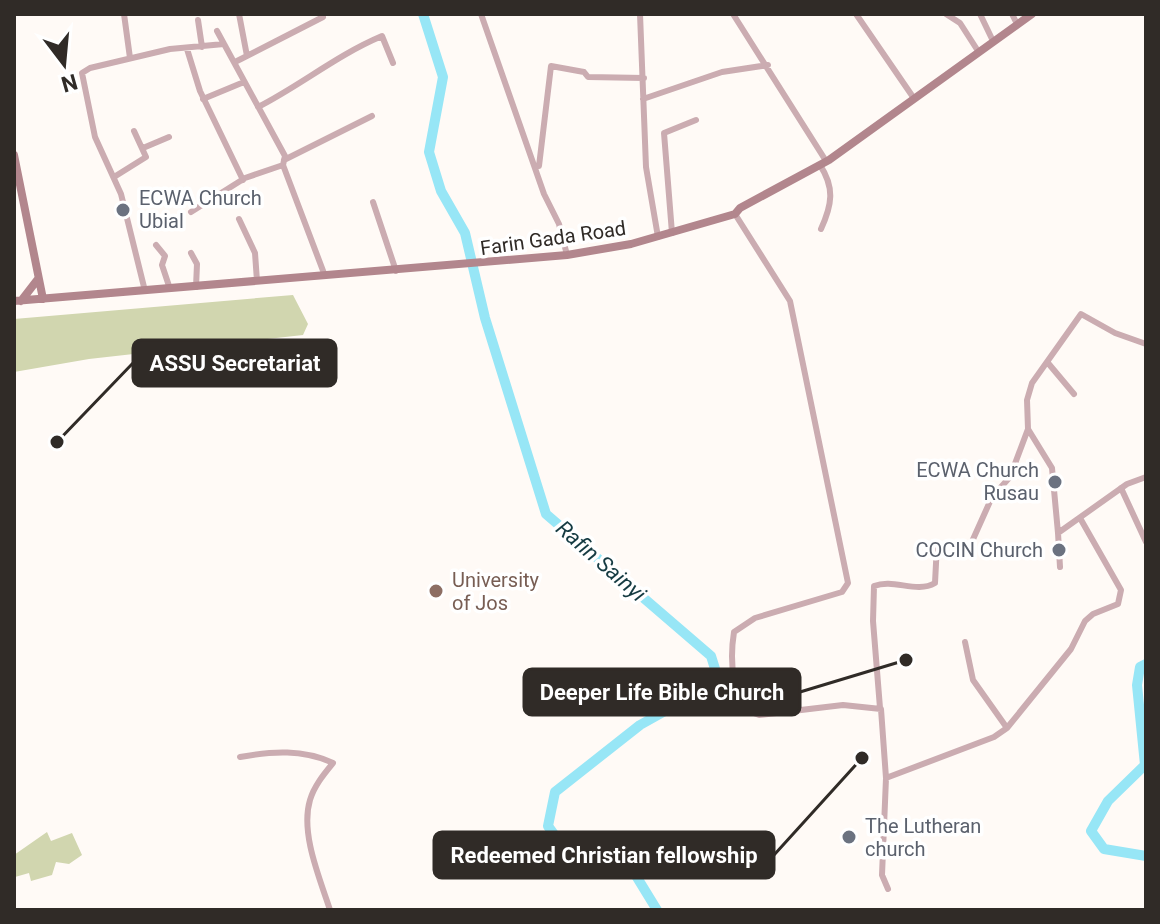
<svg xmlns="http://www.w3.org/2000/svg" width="1160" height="924" viewBox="0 0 1160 924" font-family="Roboto,sans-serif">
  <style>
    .green { fill: #d1d6af }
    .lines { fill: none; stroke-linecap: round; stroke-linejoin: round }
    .river { stroke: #97e6f6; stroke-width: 10 }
    .street { stroke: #cbacb1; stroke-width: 6 }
    .secondary { stroke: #b2868d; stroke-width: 8 }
    .worship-dot { fill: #6b7280; stroke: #fff; stroke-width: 3 }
    .education-dot { fill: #8d6e63; stroke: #fff; stroke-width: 3 }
    .labels { text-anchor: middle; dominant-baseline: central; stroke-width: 7; stroke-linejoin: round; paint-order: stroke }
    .worship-label { font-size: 20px; fill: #5b616d; stroke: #fff; text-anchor: start }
    .street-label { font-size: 20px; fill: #302b27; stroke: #fff }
    .education-label { font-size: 20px; fill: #785e54; stroke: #fff; text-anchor: start }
    .water-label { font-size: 22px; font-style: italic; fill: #153b42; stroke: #fff }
    .leader { fill: none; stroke: #302b27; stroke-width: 3 }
    .callout-dot { fill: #302b27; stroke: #fff; stroke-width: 3 }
    .callout { fill: #302b27; stroke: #302b27; stroke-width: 3 }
    .callout-label { font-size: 22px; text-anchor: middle; font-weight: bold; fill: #fff }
  </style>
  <rect width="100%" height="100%" fill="#fffaf6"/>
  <path class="green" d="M293 295 308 324 303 335 89 359 14 372V319Z
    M47 832 51 841 72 833 82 855 69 864 56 862 52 875 31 881 29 873 15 877 14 855Z"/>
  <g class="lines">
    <path class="river" d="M423 14 443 77 429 152 441 191 465 233 485 318 546 514 711 656 716 672 708 687 640 725 555 792 548 826 567 853 630 866 657 910
      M1146 664 1140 667 1137 685 1145 765 1108 801 1091 831 1104 849 1146 856"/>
    <path class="street" d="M124 14 130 58
      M239 14 247 56
      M481 14 544 194 559 224 567 255
      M640 14 646 167 658 237
      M733 14 826 161
      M856 14 913 97
      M946 14 960 23 978 51
      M980 14 993 41
      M1012 14 1017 24
      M198 20 202 47
      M217 31 285 156 283 165 325 276
      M187 49 200 91 243 180
      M235 62 323 17
      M203 99 244 82
      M643 99 722 72 768 65
      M258 107C301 85 337 55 382 36L393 63
      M143 148 169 137
      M284 160 372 116
      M820 165C835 188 832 205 821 229
      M539 166 551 66 584 72 588 77 644 78
      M114 177 146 157 134 131
      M373 202 396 271
      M191 212 245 178 283 165
      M735 214 790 301 848 583 842 592 755 618 734 632C730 657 730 706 759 715L843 705 881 709 886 778 882 875 888 889
      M239 219 255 253 257 281
      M672 233 664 133 696 120
      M156 245 165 256 162 265 170 289
      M191 253 197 264 196 287
      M145 291 121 194 95 137 82 73 90 68 170 49 224 44
      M1048 363 1074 394
      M1028 429 1052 468 1058 533 1127 484 1146 477
      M1121 488 1146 542
      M1058 533 1060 567
      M970 546 992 497 1010 477 1028 429 1027 400 1032 383 1081 314 1115 333 1146 344
      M965 642 973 680 1007 728
      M880 708 873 621 874 586C894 578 916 594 935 583L937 544
      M240 757C272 751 303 749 333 763 324 774 314 786 310 800 300 833 320 879 330 910
      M886 778 994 737 1007 728 1071 649 1085 621 1093 614 1118 604 1121 590 1080 518"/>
    <path class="secondary" d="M14 155 43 299
      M14 301 567 255 631 244 735 214 740 208 829 160 1032 14
      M21 301 38 279"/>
  </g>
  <g class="worship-dot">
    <circle cx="123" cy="210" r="8"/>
    <circle cx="1055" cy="482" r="8"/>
    <circle cx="1059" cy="550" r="8"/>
    <circle cx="849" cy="837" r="8"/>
  </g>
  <circle class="education-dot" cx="436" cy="591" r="8"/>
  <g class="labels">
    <g class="worship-label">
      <text x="139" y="198">ECWA Church<tspan x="139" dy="23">Ubial</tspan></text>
      <text x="1039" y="470" text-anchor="end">ECWA Church<tspan x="1039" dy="23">Rusau</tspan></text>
      <text x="1043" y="550" text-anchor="end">COCIN Church</text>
      <text x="865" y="826">The Lutheran<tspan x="865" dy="23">church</tspan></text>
    </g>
    <g class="street-label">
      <text transform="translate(553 238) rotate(-8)">Farin Gada Road</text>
    </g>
    <g class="education-label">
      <text x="452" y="580">University<tspan x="452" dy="23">of Jos</tspan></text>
    </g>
    <g class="water-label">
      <text transform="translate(601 561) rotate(41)">Rafin Sainyi</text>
    </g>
  </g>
  <path class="leader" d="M57 442L133 363M906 660L800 692M862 758L774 855"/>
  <g class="callout-dot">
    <circle cx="57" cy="442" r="8"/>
    <circle cx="906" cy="660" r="8"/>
    <circle cx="862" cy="758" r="8"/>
  </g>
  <g class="callout">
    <rect x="133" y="340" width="203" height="46" rx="8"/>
    <rect x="524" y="669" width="276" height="46" rx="8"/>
    <rect x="434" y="832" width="340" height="46" rx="8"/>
  </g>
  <g class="callout-label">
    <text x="235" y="371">ASSU Secretariat</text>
    <text x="662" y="700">Deeper Life Bible Church</text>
    <text x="604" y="863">Redeemed Christian fellowship</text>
  </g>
  <rect width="1160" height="924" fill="none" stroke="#302b27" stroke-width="32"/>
  <g transform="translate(64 64) rotate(164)" stroke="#ffffff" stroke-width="6" paint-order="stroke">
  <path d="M0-6L14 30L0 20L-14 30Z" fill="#302b27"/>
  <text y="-12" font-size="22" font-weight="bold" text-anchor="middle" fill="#302b27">N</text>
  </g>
</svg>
